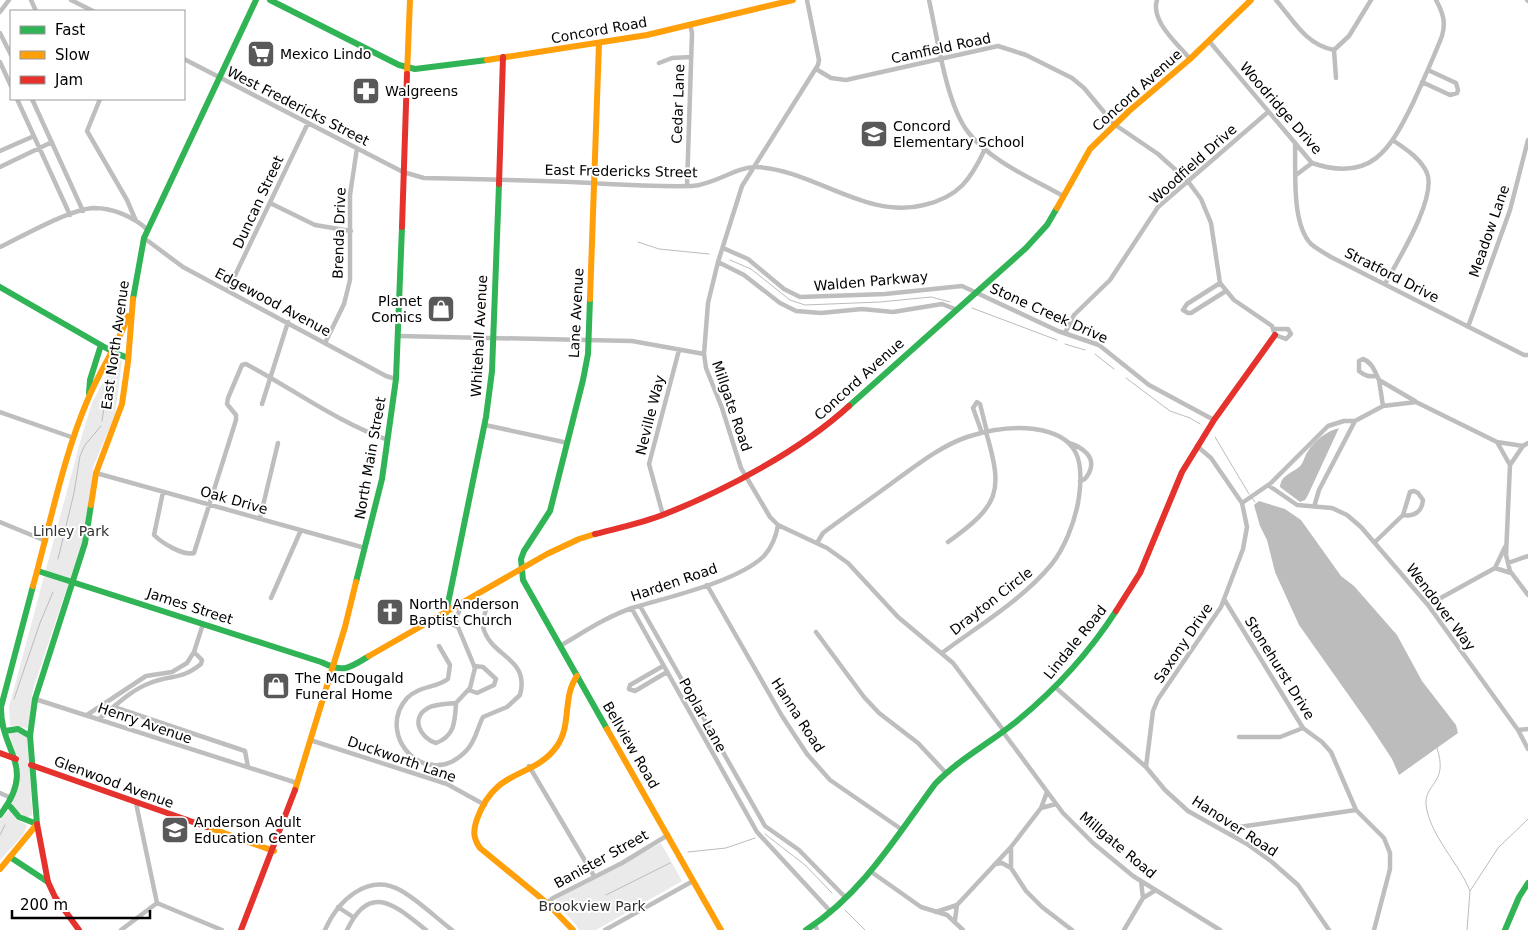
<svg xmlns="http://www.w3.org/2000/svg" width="1528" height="930" viewBox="0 0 1528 930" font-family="'DejaVu Sans',sans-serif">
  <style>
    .green { fill: #eaeaea }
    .water { fill: #bcbcbc }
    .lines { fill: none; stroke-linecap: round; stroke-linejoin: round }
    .stream { stroke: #bcbcbc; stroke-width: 1 }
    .street { stroke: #bebebe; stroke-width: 4.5 }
    .fast { stroke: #30b455; stroke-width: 6 }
    .slow { stroke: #ff9f0a; stroke-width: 6 }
    .jam { stroke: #e5322d; stroke-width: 6 }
    .labels { text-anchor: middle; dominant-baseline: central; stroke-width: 4; stroke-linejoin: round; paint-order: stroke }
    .street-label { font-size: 14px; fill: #000; stroke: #fff }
    .poi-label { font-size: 14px; fill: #000; stroke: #fff; text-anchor: start }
    .park-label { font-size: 14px; fill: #303030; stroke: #fff }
  </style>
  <rect width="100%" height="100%" fill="#fff"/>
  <path class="green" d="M116 358 122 361 115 415 93 467 88 525 33 689 28 728 10 726 9 707 82 435 92 403Z
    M19 732 27 738 32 807V815L27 818 15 809 12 803 20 767 9 733Z
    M9 810 16 819 27 825 23 835 0 860V820Z
    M661 843 682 881 596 930H579C573 918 559 911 556 899Z"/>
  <path class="water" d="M1339 428 1308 495 1305 500 1300 502 1280 487C1281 474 1294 473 1301 465 1304 461 1305 455 1308 451 1315 440 1327 431 1339 428Z
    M1259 501 1285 509 1301 520 1341 576 1354 586 1397 635 1422 681 1456 725 1458 733 1399 775 1392 759 1369 724 1299 625 1275 572 1267 540 1260 526 1254 505Z"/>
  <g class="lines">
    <path class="stream" d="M638 242 659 249 709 254
      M730 260 751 269 790 300 805 305 880 302 931 297 950 302
      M972 308 1057 340
      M1065 344 1085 350
      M1095 354 1114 369
      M1126 378 1170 411 1190 418 1200 424
      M102 421 108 380
      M1215 437 1249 494
      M1252 498 1255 502
      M58 559 74 493 80 456 85 445 101 426
      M14 699 40 623 53 592
      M1437 748C1449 784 1424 783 1426 805 1430 836 1459 863 1470 891
      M765 834 805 865 832 893
      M0 835 5 825
      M688 852 726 848 755 838
      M606 895 670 863
      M845 910 865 930
      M1467 930 1470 891 1498 848 1528 819"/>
    <path class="street" d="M31 0 36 11
      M71 0 93 11
      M807 0 819 60 818 65 742 186 718 262 708 303 704 354 706 368 722 408 741 468 770 517 778 525 827 548 848 563 898 617 953 663 1004 731
      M929 0C937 35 946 104 968 132 990 161 1031 178 1063 196
      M1157 0C1150 21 1178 44 1190 59
      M1276 0C1293 20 1306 45 1334 50L1349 36 1371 0
      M1527 0 1528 1
      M0 12 9 0
      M0 33 11 55
      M1209 41 1312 163C1371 183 1390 150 1413 103 1423 81 1433 59 1442 36 1446 22 1443 13 1436 0
      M1334 50 1336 78
      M184 59 403 172 424 178C473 179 522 180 571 182 611 184 652 187 692 186 714 185 737 166 757 167 814 170 866 220 924 205 959 197 971 179 985 149
      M0 62 11 86
      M659 63 672 58 691 57
      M816 69 831 78 846 80 998 46 1026 55 1072 78 1084 88 1114 124 1158 154 1187 180 1201 199 1211 223 1220 283 1234 300 1272 326 1275 335 1286 339 1291 334 1288 329H1274
      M1422 82 1450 95 1457 93 1458 90 1456 83 1428 70
      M17 99 70 215
      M32 99 83 211
      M100 99 87 131 127 200 136 221
      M1295 143C1296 171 1291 223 1311 244 1317 249 1324 253 1331 257L1524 355H1528
      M0 151 34 136
      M0 167 52 142
      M1296 175 1312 163
      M687 186 692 33 690 24
      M270 203 315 225 351 231
      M144 238 183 267 386 376 396 379
      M0 247C23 236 70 209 94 208 113 208 134 217 148 230
      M723 248 748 259 784 289 800 297 885 294 962 286 1058 331 1099 345 1149 385 1214 420
      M718 262 744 275 780 303 796 311 821 313 862 309 893 312 942 304 955 309
      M1220 283 1187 304 1183 310 1188 313H1191L1226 291
      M1385 284C1398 260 1437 198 1427 173 1421 159 1406 149 1394 141
      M228 290 308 123
      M1468 327 1510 210 1528 140
      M1065 333 1074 315 1110 280 1158 207 1268 112
      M398 336 632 341 704 354
      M325 343 344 304 350 280V195L357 148
      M1377 376C1369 377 1365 376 1359 371V361L1363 359C1372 362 1375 372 1379 380
      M262 404 288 322
      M1383 406 1379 380 1415 401
      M0 412 74 438
      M485 425 568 443
      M982 433 973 408 977 402 980 404 987 432
      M1497 442 1510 465
      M1069 443C1082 447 1097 457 1089 473 1086 478 1085 480 1080 481
      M1523 446 1510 465 1506 555 1510 571 1528 595
      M96 473 365 548
      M1268 485 1297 505 1332 508 1347 515 1361 527 1428 605 1518 730 1528 749
      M1414 491 1418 493 1423 500C1422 511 1415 517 1403 515L1410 492Z
      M163 492 154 535C162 543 183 556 194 553L236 420V415L227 404 228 398 242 365 246 364C293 389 337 422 388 440
      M1242 503 1271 483 1328 426 1344 421H1355L1383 406 1416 402 1497 442 1523 446 1528 443
      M1314 507 1319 490 1355 421
      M663 515 649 464 679 350
      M260 518 278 443
      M0 522 46 541
      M948 542C999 505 1004 493 986 432
      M1375 542 1403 515
      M817 543 823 533C847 515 872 498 896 480 918 464 941 446 967 437 989 430 1011 426 1034 429 1080 435 1085 462 1078 503 1074 524 1064 549 1051 565 1022 600 978 626 942 653
      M1508 563 1528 556
      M1495 568 1505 547
      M707 585 782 716 807 754 830 780 901 829
      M271 598 301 530
      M1224 599 1303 728 1322 742 1331 752 1356 810 1384 838 1390 853V869L1374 930
      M1428 605 1495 568 1511 573
      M640 606 765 826 799 850 846 898
      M632 609 757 832 831 912
      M437 618 458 627
      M816 632 864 697 879 713 918 743 946 773
      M439 646 450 665 448 679C436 688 419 686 407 698 374 736 427 792 466 751 476 741 477 728 483 717L507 707 520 695C530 657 491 658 483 627 481 621 486 614 486 608L476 596
      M560 646C584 632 606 617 632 608 668 597 737 582 764 556 772 547 776 537 778 525
      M663 666 630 685 629 689 635 691 667 672
      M1055 687 1146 767 1165 790 1188 811 1247 844 1272 862 1298 885 1329 930
      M469 690 477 693 494 685 496 679 483 667 474 666
      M35 699 297 783
      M456 703C455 721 455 736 436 743 420 738 410 718 428 708 436 704 448 704 456 703Z
      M456 703 470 688 475 668 458 627 456 619 462 604
      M114 707 245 751 248 767
      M87 715 146 676 172 672 187 663 194 652 203 624
      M99 719C115 706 131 690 150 683 171 674 180 681 201 664L202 660 194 652
      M1518 730 1528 729
      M1003 732 1063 813 1093 843 1133 876 1220 930
      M1239 737H1280L1303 728
      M310 740 447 784 485 805
      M529 766 594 876
      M1146 767 1153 711 1158 699 1221 607 1243 549 1247 527 1242 503 1211 458 1197 446
      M0 793 11 798
      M136 803 157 903
      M1041 808 1047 792
      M1231 834 1239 827 1356 810
      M1011 847V868
      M996 864 1002 863 1011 868 1026 891 1042 907 1072 930
      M870 871 921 907 947 915 963 930
      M1141 881 1143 898
      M547 903 553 898 622 863 668 835
      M338 907 353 917
      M936 912 957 905 1011 847 1041 808 1056 804
      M955 920 957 905
      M815 925 817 930
      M121 930 157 903 222 930
      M325 930C337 902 367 872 400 890 418 900 435 917 452 930
      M347 930C370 881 396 906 426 930
      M605 930 693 881
      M1124 930 1143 898 1156 890"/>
    <path class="fast" d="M270 0 399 65 415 69 487 60
      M0 287 113 352 128 358
      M133 299 144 238 256 0
      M590 299 588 354 583 380 550 511 524 551 521 559 523 580 607 729
      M89 393 90 380 101 345
      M849 406 1026 248 1047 225 1057 208
      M38 571 321 662C344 673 348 669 369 656
      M356 582 382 479 396 379 402 227
      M446 613 486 417 492 371 499 184
      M5 731 18 729 30 736
      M8 804 19 817 37 824
      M0 815C38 766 0 752 1 707L33 586
      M37 824 30 736 35 699 85 543 91 505
      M10 857 48 882
      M806 930C862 894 896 837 935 784 959 759 990 743 1017 721 1056 689 1089 653 1116 611
      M1505 930 1519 897 1528 883"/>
    <path class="slow" d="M487 60 647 35 793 0
      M407 74 410 0
      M1057 208 1090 149 1129 111 1190 59 1251 0
      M590 299 599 43
      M91 505 96 473 122 404 128 362 133 299
      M33 586C50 525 63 457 88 399 100 370 118 345 128 316
      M369 656 547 554 579 539 595 534
      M607 729 721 930
      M295 790 345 627 356 582
      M207 827 274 851
      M0 869 37 824
      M573 930 547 903 480 848C473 838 473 831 477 819 496 766 533 780 557 746 572 725 562 697 577 676"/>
    <path class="jam" d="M499 184 503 57
      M402 227 407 74
      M595 534C618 528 643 523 665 514 726 490 801 450 849 406
      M1116 611 1140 573 1182 472 1214 420 1275 335
      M0 753 16 759
      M31 765 207 827
      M37 824 48 882 55 897 79 930
      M241 930 295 790"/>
  </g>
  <defs>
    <g id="supermarket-square" transform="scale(1.4375)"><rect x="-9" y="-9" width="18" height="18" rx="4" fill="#595959" stroke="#fff"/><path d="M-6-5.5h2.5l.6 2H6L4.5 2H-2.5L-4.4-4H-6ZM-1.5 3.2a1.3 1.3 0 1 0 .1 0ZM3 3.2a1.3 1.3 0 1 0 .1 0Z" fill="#fff"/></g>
    <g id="pharmacy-square" transform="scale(1.4375)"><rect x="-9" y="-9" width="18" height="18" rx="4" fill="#595959" stroke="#fff"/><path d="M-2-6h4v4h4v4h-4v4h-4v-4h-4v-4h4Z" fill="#fff"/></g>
    <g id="school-square" transform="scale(1.4375)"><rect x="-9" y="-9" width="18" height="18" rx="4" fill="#595959" stroke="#fff"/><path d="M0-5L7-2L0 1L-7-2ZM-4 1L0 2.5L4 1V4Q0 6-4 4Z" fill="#fff"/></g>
    <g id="shop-square" transform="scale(1.4375)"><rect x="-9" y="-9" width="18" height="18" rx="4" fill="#595959" stroke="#fff"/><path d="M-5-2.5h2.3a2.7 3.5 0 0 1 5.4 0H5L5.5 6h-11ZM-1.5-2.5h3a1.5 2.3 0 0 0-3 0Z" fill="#fff"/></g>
    <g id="church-square" transform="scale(1.4375)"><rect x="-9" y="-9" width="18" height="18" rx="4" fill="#595959" stroke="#fff"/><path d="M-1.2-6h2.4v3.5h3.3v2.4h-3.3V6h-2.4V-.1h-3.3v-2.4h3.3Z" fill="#fff"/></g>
  </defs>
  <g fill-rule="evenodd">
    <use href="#supermarket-square" x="261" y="54"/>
    <use href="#pharmacy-square" x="366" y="91"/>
    <use href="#school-square" x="874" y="134"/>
    <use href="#shop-square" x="441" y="309"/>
    <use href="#church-square" x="390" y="612"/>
    <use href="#shop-square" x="276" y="686"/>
    <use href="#school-square" x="175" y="830"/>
  </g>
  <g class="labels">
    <g class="street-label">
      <text transform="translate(599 30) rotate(-10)">Concord Road</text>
      <text transform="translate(941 48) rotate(-12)">Camfield Road</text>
      <text transform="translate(1137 90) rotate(-42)">Concord Avenue</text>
      <text transform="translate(678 104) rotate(-88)">Cedar Lane</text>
      <text transform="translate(298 106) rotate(27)">West Fredericks Street</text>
      <text transform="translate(1281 108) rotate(49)">Woodridge Drive</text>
      <text transform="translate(1193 164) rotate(-42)">Woodfield Drive</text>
      <text transform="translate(621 171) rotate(1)">East Fredericks Street</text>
      <text transform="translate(258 202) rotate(-65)">Duncan Street</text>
      <text transform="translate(1489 231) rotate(-71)">Meadow Lane</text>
      <text transform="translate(339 233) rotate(-88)">Brenda Drive</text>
      <text transform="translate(1392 275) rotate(27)">Stratford Drive</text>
      <text transform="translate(871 281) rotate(-5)">Walden Parkway</text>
      <text transform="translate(273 302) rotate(28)">Edgewood Avenue</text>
      <text transform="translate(576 313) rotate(-87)">Lane Avenue</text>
      <text transform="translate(1049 313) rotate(24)">Stone Creek Drive</text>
      <text transform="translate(479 336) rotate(-87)">Whitehall Avenue</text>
      <text transform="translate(115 345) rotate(-82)">East North Avenue</text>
      <text transform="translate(859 379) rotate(-42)">Concord Avenue</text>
      <text transform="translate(732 406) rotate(71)">Millgate Road</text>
      <text transform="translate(650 415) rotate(-76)">Neville Way</text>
      <text transform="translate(370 458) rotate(-80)">North Main Street</text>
      <text transform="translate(234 500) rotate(16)">Oak Drive</text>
      <text transform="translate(674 582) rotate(-19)">Harden Road</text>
      <text transform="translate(991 601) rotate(-38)">Drayton Circle</text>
      <text transform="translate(190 606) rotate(18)">James Street</text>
      <text transform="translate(1441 607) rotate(53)">Wendover Way</text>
      <text transform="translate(1075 642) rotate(-51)">Lindale Road</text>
      <text transform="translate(1183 643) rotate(-56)">Saxony Drive</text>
      <text transform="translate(1280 668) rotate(58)">Stonehurst Drive</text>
      <text transform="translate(703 715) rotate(61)">Poplar Lane</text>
      <text transform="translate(798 715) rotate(57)">Hanna Road</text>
      <text transform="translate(145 723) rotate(19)">Henry Avenue</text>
      <text transform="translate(631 745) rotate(60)">Bellview Road</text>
      <text transform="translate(402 759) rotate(19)">Duckworth Lane</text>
      <text transform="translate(114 782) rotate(20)">Glenwood Avenue</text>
      <text transform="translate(1235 826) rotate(33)">Hanover Road</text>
      <text transform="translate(1118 845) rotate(40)">Millgate Road</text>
      <text transform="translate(601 859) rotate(-29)">Banister Street</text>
    </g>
    <g class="poi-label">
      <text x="280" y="54">Mexico Lindo</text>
      <text x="385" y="91">Walgreens</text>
      <text x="893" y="126">Concord<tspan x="893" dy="16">Elementary School</tspan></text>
      <text x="422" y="301" text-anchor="end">Planet<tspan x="422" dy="16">Comics</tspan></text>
      <text x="409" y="604">North Anderson<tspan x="409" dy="16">Baptist Church</tspan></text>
      <text x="295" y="678">The McDougald<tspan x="295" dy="16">Funeral Home</tspan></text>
      <text x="194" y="822">Anderson Adult<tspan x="194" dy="16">Education Center</tspan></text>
    </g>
    <g class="park-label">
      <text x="71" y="531">Linley Park</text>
      <text x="592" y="906">Brookview Park</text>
    </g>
  </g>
  <rect x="10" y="10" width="175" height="90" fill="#ffffff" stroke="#999999"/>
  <rect x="20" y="26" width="25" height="8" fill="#30b455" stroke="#999999"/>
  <text x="55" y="35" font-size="15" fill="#000000">Fast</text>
  <rect x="20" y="51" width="25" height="8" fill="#ff9f0a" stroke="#999999"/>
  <text x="55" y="60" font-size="15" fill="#000000">Slow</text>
  <rect x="20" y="76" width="25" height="8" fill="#e5322d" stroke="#999999"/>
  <text x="55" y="85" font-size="15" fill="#000000">Jam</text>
  <path d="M12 910v8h138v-8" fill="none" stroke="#000000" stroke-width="2.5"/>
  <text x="20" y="910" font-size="15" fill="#000000" stroke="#ffffff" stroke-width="4" paint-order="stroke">200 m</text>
</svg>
